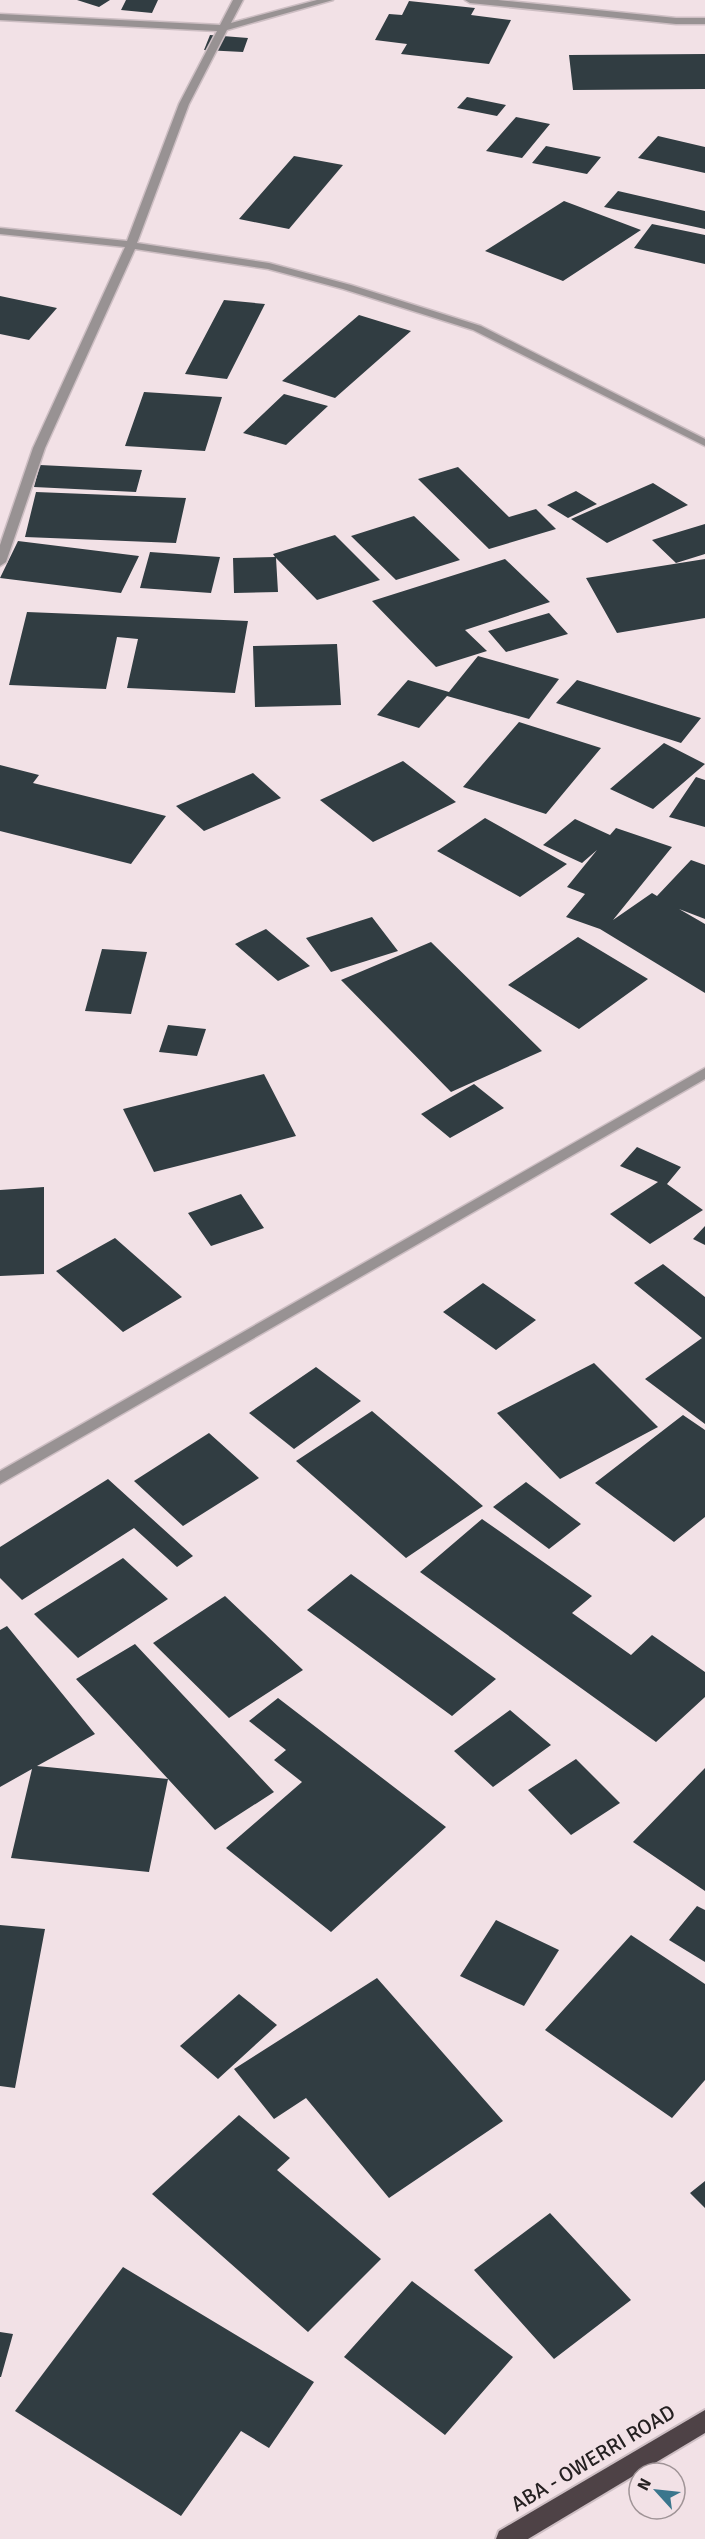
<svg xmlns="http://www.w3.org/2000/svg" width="705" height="2539" viewBox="0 0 705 2539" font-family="Signika,sans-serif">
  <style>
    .building { fill: #313d42 }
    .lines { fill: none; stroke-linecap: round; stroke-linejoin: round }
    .minor-casing { stroke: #cdbec3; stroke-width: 3 }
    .trunk-casing { stroke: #cdbec3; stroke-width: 4 }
    .minor { fill: #989293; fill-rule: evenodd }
    .trunk { fill: #4e4246; fill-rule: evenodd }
    .labels { text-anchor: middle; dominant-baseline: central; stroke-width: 6; stroke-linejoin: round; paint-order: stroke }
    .near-street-label { font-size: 21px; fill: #252021; stroke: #f2e1e6 }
  </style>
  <rect width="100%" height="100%" fill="#f2e1e6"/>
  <path class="building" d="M77 0H110L99 7Z
    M126 0H158L152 13 121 10Z
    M409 1 475 8 471 15 511 20 489 64 401 54 407 44 375 40 389 14 402 15Z
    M210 35 248 38 243 52 204 50Z
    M705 54V89L573 90 569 55Z
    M467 97 506 105 497 116 457 108Z
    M516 117 550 124 522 158 486 151Z
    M658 136 705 147V173L638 158Z
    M546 146 601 157 587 174 532 163Z
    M294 156 343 165 289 229 239 219Z
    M618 191 705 211V229L604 207Z
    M564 201 641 230 563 281 485 251Z
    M652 224 705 235V264L634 248Z
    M0 296 57 308 29 340 0 334Z
    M224 300 265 304 227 379 185 374Z
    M359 315 411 331 335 398 282 381Z
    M144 392 222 397 205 451 125 446Z
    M284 394 328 406 286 445 243 433Z
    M40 465 142 470 136 492 34 487Z
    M458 467 509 517 536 509 556 529 489 549 418 479Z
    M653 483 688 505 607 543 571 519Z
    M576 491 597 504 568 518 547 505Z
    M36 492 186 498 176 543 25 537Z
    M414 516 460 560 396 580 351 536Z
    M705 524V554L676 563 652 540Z
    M335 535 380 580 317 600 276 558 278 592 234 593 233 558 275 557 273 554Z
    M18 541 139 556 121 593 0 578Z
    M150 552 220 557 211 593 140 588Z
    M505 559 550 602 465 630 487 651 436 667 372 601Z
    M705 559V618L617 633 586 578Z
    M27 612 248 621 235 693 127 688 138 639 117 637 106 689 9 685Z
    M549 613 568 634 506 652 488 631Z
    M337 644 341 705 255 707 253 646Z
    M478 656 559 679 529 719 447 696 419 728 377 715 408 680 449 692Z
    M577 680 701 718 681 743 556 703Z
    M519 722 601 748 546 814 463 787Z
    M664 743 705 764 653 809 610 789Z
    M403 761 456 802 373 842 320 800Z
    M0 765 39 775 33 783 166 816 131 864 0 831Z
    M253 773 281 798 204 831 176 806Z
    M696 777 705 780V827L669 817Z
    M485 818 567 864 520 897 437 851Z
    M575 819 610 835 616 828 672 847 613 920 652 893 657 896 691 860 705 865V919L679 909 705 924V993L600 929 566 917 585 894 567 887 597 850 582 863 543 845Z
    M372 917 398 951 331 972 306 938Z
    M266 929 310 966 278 981 235 944Z
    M578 937 648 979 579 1029 508 985Z
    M431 942 542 1051 451 1092 341 980Z
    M102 949 147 952 131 1014 85 1011Z
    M168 1025 206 1029 197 1056 159 1052Z
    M264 1074 296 1136 154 1172 123 1109Z
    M474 1084 504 1108 450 1138 421 1114Z
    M637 1147 681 1167 667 1184 703 1210 650 1244 610 1214 658 1182 620 1166Z
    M44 1187V1274L0 1276V1190Z
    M241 1194 264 1228 211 1246 188 1213Z
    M705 1226V1245L693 1239Z
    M115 1238 182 1297 123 1332 56 1271Z
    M663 1264 705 1297V1424L645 1379 702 1338 634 1283Z
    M483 1283 536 1320 496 1350 443 1312Z
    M594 1363 658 1427 560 1479 497 1413Z
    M316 1367 361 1401 294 1449 249 1413Z
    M372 1411 483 1506 406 1558 296 1461Z
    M683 1415 705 1430V1517L674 1542 595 1483Z
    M209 1433 259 1478 183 1526 134 1481Z
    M108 1479 193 1556 177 1567 134 1528 22 1600 0 1578V1547Z
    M526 1482 581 1524 549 1549 493 1507Z
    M482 1519 592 1596 572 1613 631 1655 652 1635 705 1672V1697L656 1742 420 1572Z
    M123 1558 168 1599 78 1658 34 1614Z
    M351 1574 496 1679 452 1716 307 1610Z
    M225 1596 303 1670 229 1718 153 1643Z
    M7 1626 95 1734 37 1766 168 1779 149 1872 11 1858 32 1769 0 1787V1630Z
    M135 1644 274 1792 215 1830 76 1679Z
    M278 1698 446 1827 331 1932 226 1848 302 1782 274 1760 286 1750 249 1721Z
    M510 1710 551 1745 493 1787 454 1751Z
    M576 1759 620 1803 571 1835 528 1790Z
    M705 1768V1891L633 1842Z
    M697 1906 705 1910V1962L669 1940Z
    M496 1920 559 1950 524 2006 460 1976Z
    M0 1925 45 1929 15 2088 0 2086Z
    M631 1935 705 1984V2080L672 2118 545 2030Z
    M377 1978 503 2121 389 2198 306 2098 274 2119 234 2069Z
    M239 1994 277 2025 218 2079 180 2046Z
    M239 2115 290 2158 277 2170 381 2259 308 2332 152 2194Z
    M705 2181V2208L690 2193Z
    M550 2213 631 2300 554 2359 474 2270Z
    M123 2267 314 2382 269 2448 241 2431 181 2516 15 2411Z
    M412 2281 513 2357 445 2435 344 2357Z
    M0 2332 13 2334 1 2377H0Z"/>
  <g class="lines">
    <g class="minor-casing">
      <path id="minor" d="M233 0H243L231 23 317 0H333L227 30 189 104 137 243 269 263 351 285 481 326 705 439V446L473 330 343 289 268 269 135 249 45 448 6 562 0 566V545L33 448 125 247 0 234V228L127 241 179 104 217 31 0 20V14L220 25Z
        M465 0H498L676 18H705V24H676L470 3Z
        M705 1068V1079L0 1484V1471Z"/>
    </g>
    <g class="trunk-casing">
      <path id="trunk" d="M705 2410V2433L528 2539H496L499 2531Z"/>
    </g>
    <use href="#minor" class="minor"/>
    <use href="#trunk" class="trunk"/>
  </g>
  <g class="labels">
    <g class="near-street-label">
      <text transform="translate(593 2458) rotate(-31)">ABA - OWERRI ROAD</text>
    </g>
  </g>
  <g transform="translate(657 2491) rotate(297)"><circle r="28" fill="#f2e1e6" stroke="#a09497" stroke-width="1.5"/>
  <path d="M0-4.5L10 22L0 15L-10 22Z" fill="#3a768d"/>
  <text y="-9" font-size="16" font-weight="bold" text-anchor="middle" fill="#252021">N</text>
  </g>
</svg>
